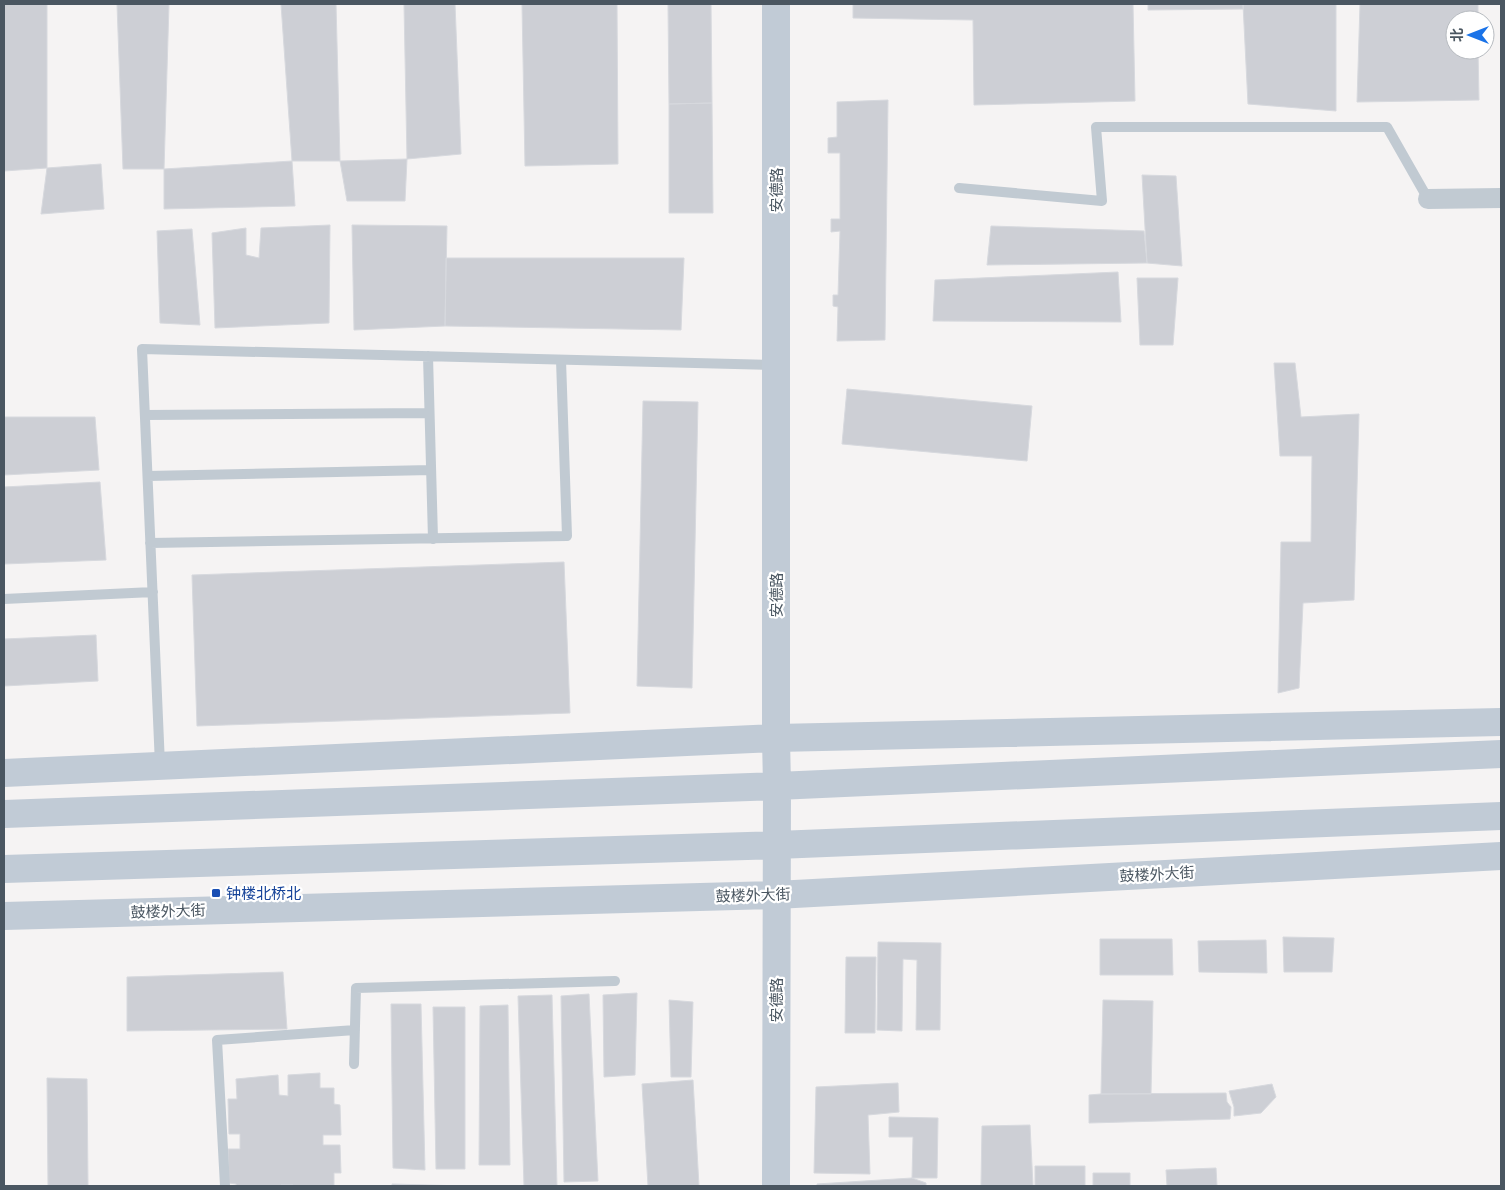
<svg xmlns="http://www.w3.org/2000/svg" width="1505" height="1190" viewBox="0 0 1505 1190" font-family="Ubuntu,'Noto Sans SC',sans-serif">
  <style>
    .building { fill: #cdcfd5; stroke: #d7d9de }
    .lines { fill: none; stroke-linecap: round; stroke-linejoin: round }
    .lane { stroke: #c1cad2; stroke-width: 10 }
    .street { stroke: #c1cad2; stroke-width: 20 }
    .secondary { stroke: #c1cbd6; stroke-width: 28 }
    .transit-dot { fill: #1a4fb4; stroke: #fff; stroke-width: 2 }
    .labels { text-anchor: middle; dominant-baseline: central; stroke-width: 4.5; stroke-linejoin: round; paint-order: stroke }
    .street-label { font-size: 15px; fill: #4a5661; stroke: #fff }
    .transit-label { font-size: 15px; fill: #164399; stroke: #fff; text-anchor: start }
  </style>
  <rect width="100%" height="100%" fill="#f5f3f3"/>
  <path class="building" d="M4 4H47V168L4 171Z
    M117 4H169L164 169H123Z
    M281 4H336L340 161H292Z
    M404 4H455L461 154 407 159Z
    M522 4H617L618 164 525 166Z
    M668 4H711L712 103 669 104Z
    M853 4H1133L1135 101 974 105 973 20 853 18Z
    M1148 4H1243V9L1148 10Z
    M1243 4H1336V111L1248 104Z
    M1360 4H1478V20H1455V50H1478L1479 100 1357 102Z
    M888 100 885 340 837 341 838 307 833 306V295H838L840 231 831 232V219H840V153H828V138L837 137V102Z
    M712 103 713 213H669V104Z
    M407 159 405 201H347L340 161Z
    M292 161 295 206 164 209V169Z
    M101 164 104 209 41 214 47 168Z
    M1142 175 1176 176 1182 266 1147 263Z
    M330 225 329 323 215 328 212 233 246 228V255L259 258 261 228Z
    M352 225 447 226 445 326 354 330Z
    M991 226 1144 231 1147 263 987 265Z
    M192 229 200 325 160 323 157 231Z
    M446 258H684L681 330 445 326Z
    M1118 272 1121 322 933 321 935 280Z
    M1137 278H1178L1173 345H1140Z
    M1274 363H1295L1301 417 1359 414 1354 600 1303 603 1299 688 1278 693 1281 542H1311L1312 456H1280Z
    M847 389 1032 406 1027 461 842 444Z
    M643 401 698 402 692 688 637 686Z
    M4 417H95L99 470 4 475Z
    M100 482 106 560 4 564V487Z
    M564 562 570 713 197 726 192 575Z
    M96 635 98 681 4 686V639Z
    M1283 937 1334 938 1332 972H1284Z
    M1100 939H1172L1173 975H1100Z
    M1266 940 1267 973 1199 972 1198 941Z
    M878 942 941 943 940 1030H916L917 960 903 959 902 1031 877 1030Z
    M846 957H876L875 1033H845Z
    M283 972 287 1029 127 1031V977Z
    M637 993 635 1075 604 1077 603 995Z
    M589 994 598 1181 564 1182 561 996Z
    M552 995 557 1186H524L518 996Z
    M669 1000 693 1002 691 1077H671Z
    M1103 1000 1153 1001 1151 1094H1101Z
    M391 1004H421L425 1170 393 1168Z
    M508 1005 510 1165H479L480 1006Z
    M433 1007H465V1169H436Z
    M320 1073V1088H334V1104L340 1105 341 1135H323V1145H340L341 1173H334V1186H293V1185H281V1186H237L236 1184 229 1183 228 1149H240V1134H229L228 1099H237L236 1079 278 1075 279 1095 288 1096V1075Z
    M47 1078 87 1079 88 1186H48Z
    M693 1080 699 1186H648L642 1084Z
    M898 1083 899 1112 868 1115 870 1174 814 1173 816 1087Z
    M1272 1084 1276 1097 1261 1113 1234 1116V1107L1229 1091Z
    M1226 1093 1227 1102 1231 1107 1230 1119 1089 1123V1095L1101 1094Z
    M889 1117 938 1118 937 1178H912L913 1137H889Z
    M1030 1125 1033 1186H981L982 1126Z
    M1035 1166H1085V1186H1035Z
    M1216 1168 1217 1186H1167L1166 1170Z
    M1093 1173H1130V1186H1093Z
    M912 1178 926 1183V1186H817V1184Z
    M392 1184 464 1186H392Z"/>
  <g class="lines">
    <path class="lane" d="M959 188 1102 201 1096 127H1387L1428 199
      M428 356 433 539
      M145 415 429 413
      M148 476 431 470
      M150 543 567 536 561 360
      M4 599 153 592
      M160 765 142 349 776 365
      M354 1064 356 988 615 981
      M225 1186 217 1040 355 1030"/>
    <path class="street" d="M1428 199 1501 198"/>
    <path class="secondary" d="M776 4V738L777 786 776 1186
      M4 773 776 738 1501 722
      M4 814 777 786 1501 754
      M4 869 777 845 1501 816
      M4 916 776 895 1501 856"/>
  </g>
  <rect class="transit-dot" x="211" y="888" width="10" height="10" rx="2.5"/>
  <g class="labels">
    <g class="street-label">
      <text transform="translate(776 190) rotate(-90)">安德路</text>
      <text transform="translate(776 595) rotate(-90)">安德路</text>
      <text transform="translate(1157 874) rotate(-3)">鼓楼外大街</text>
      <text transform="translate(753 895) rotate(-2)">鼓楼外大街</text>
      <text transform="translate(168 911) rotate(-2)">鼓楼外大街</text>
      <text transform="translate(776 1000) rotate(-90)">安德路</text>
    </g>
    <g class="transit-label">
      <text x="226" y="893">钟楼北桥北</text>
    </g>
  </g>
  <rect width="1505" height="1190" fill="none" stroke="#4a5661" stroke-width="10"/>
  <g transform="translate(1470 35) rotate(270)"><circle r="24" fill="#ffffff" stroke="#b7bbc0"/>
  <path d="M0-4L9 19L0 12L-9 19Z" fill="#1a73e8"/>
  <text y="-8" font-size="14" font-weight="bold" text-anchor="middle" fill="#4a5661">北</text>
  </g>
</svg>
